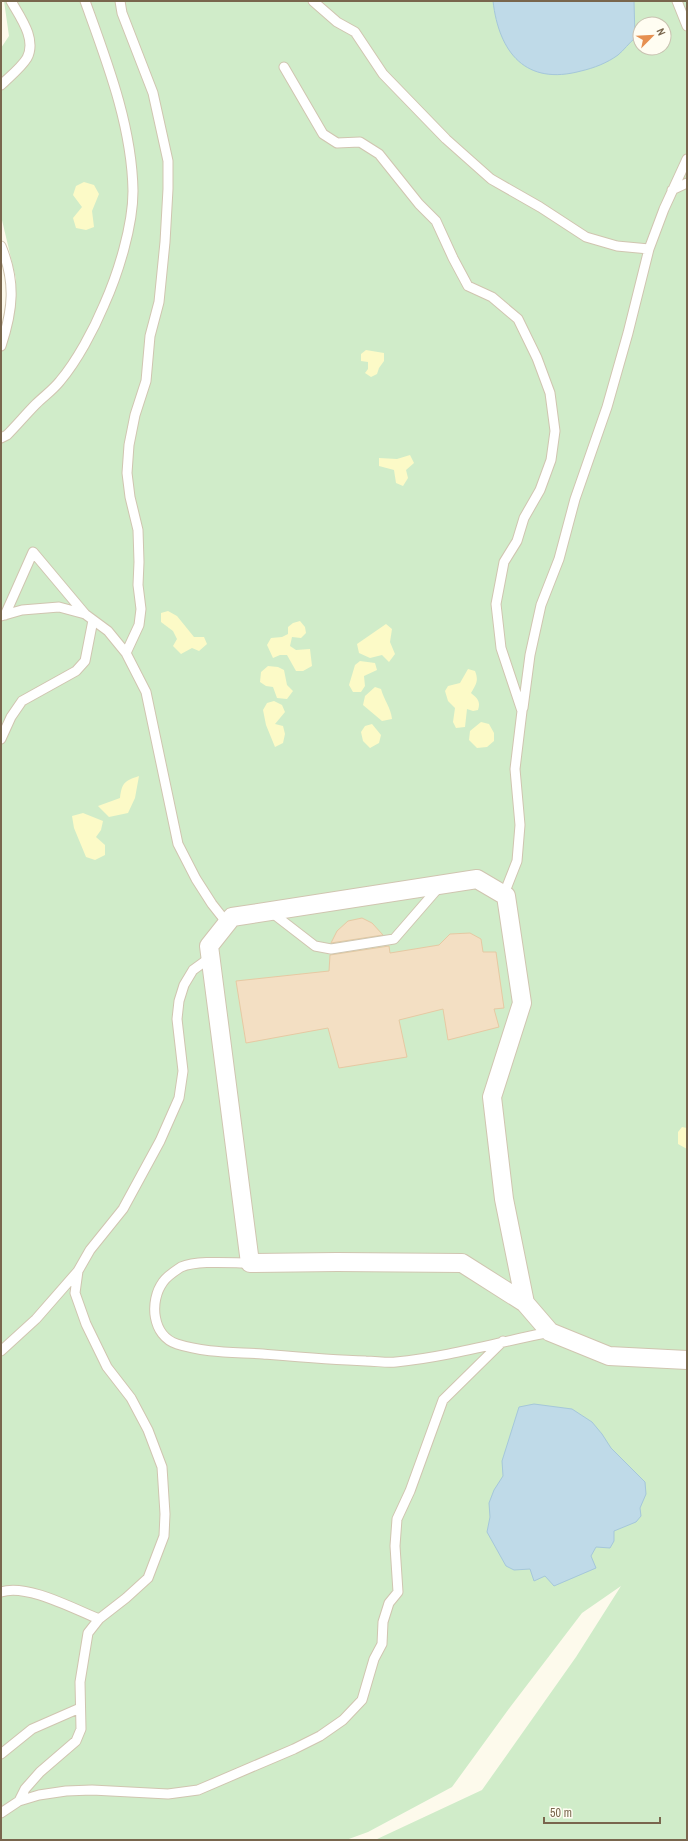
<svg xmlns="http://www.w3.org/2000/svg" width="688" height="1841" viewBox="0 0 688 1841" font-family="'Archivo Narrow',sans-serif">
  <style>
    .green { fill: #d0ecc9; fill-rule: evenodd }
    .sand { fill: #fcfac7 }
    .water { fill: #bfdae8; stroke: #a5c7da }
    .building { fill: #f3dfc3; stroke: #e6c9a3 }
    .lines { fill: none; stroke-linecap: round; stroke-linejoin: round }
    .lane-casing { stroke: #d0c5b0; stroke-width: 11 }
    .street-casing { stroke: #d0c5b0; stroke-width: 20 }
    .lane { stroke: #fff; stroke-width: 9 }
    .street { stroke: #fff; stroke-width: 18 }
  </style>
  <rect width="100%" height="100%" fill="#fdfaec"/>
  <path class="green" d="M4 1H687V1840H375L482 1790 576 1657 621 1586 582 1613 511 1706 452 1787 368 1832 346 1840H1V346L9 320 16 279 1 216V48L9 36ZM640 24H664V48H640Z"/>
  <path class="sand" d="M84 182 94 185 99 194 92 211 94 227 86 230 76 228 73 218 82 207 73 195 76 186Z
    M366 350 384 353V361L379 368 377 374 371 377 365 373 368 369V362L361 361V354Z
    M410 455 414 463 406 470 408 478 403 486 396 483 394 470 379 466V458L397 459Z
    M168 611 177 616 194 637H204L207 644 199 651 192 648 181 654 173 646 177 639 173 631 161 622V613Z
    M300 621 305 627 306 633 301 638 292 637 290 646 296 650 310 649 312 666 303 671H296L287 655H280L273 658 267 645 271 638 282 637 288 634V627L293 623Z
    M386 624 392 629 390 642 395 654 389 662 382 655 370 658 359 653 357 644Z
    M360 661 375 663 377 670 364 676 365 686 361 692H353L349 685 355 665Z
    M268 666 278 667 284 670 287 685 293 691 287 699 277 698 273 687 266 686 260 682 261 672Z
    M468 669 475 671C479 681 476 684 471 693 477 698 481 701 478 710L473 711 467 709 465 727 456 728 453 722 455 708 448 701 445 691 448 686 460 683Z
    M375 687 381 689C384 700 391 708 392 719L382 721 363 705 365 696Z
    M274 701 282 705 285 712 275 724 283 726 285 734 283 743 275 747 266 725 263 710 267 703Z
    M481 722 489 724 494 733V741L487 747 477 748 469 740 470 731Z
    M372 724 381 735 379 743 370 748 363 741 361 732 365 726Z
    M139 776 135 798 128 813 109 817 98 806 120 798C122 783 124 781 139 776Z
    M83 813 103 821 101 830 96 837 105 845V855L95 860 86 857 74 828 72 816Z
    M682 1127 687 1128V1149L678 1144V1132Z"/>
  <path class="water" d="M493 1H634L635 38C629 43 624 50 618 55 607 63 594 68 581 71 526 86 499 53 493 1Z
    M534 1404 572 1409 592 1422 602 1434 611 1448 645 1482 646 1494 640 1508 641 1516 636 1522 614 1531V1541L610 1548 596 1547 591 1556 596 1568 554 1586 545 1576 534 1581 530 1569 514 1570 506 1566 487 1532 490 1517 489 1503 494 1490 503 1476 502 1461 519 1407Z"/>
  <path class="building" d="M362 918 372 923 383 935 331 943 337 931 348 921Z
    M470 933 481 939 483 952H496L504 1008 494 1009 499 1027 448 1040 443 1009 399 1020 407 1057 339 1068 328 1028 246 1043 236 981 329 971 330 955 389 946 390 953 439 945 450 934Z"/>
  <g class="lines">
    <g class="lane-casing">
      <path id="lane" d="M120 1 122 13 153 93 168 161V189L165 242 159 302 150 336 146 381 135 415 129 445 127 473 130 497 138 530 139 562 138 585 141 609 139 625 126 653
        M313 1 337 22 355 32 383 74 446 139 491 179 540 207 586 237 617 246 649 249
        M677 1 687 26
        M284 67 323 134 337 143 360 142 379 154 419 204 436 221 453 258 468 286 492 297 518 319 537 358 550 393 555 431 551 460 540 490 524 518 517 541 504 562 496 604 501 648 522 711 515 769 520 825 517 861 504 894
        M1 85C9 77 21 68 27 58 37 39 20 17 11 1
        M672 190 687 183
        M1 246C16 282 13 310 1 346
        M1 438 7 435C17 425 26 414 36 404 44 396 53 390 60 381 77 361 94 329 104 305 118 274 133 226 133 191 132 126 107 62 85 1
        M5 615 33 552 85 614
        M1 616 22 610 59 607 85 614 108 631 126 653 146 692 178 844 196 879 212 904 227 923
        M523 708 530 655 541 605 559 559 575 499 607 407 628 333 649 249 664 209 687 159
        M1 739 11 717 22 701 76 671 85 661 93 620
        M271 912 315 946 331 949 394 939 440 886
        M250 1263C231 1263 198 1260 181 1267 175 1271 167 1276 163 1282 149 1301 152 1336 177 1344 205 1353 234 1352 263 1354 298 1357 332 1360 366 1361 376 1361 386 1363 396 1362 448 1357 499 1342 550 1332
        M1 1351 36 1319 78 1271
        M1 1592C26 1583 74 1609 99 1619
        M1 1754 32 1729 80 1708
        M19 1801 25 1789 40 1772 76 1741 81 1729 80 1682 88 1633 99 1619 126 1598 148 1578 164 1536 165 1514 162 1467 148 1430 131 1398 107 1367 86 1324 75 1293 78 1271 90 1250 123 1209 160 1141 179 1098 183 1071 177 1019 179 1001 184 985 193 970 211 957
        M1 1813 19 1801 39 1795 66 1791 92 1790 168 1794 198 1790 294 1749 320 1736 343 1720 362 1700 374 1659 382 1644 383 1622 389 1603 398 1592 395 1546 397 1519 410 1491 443 1400 503 1341"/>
    </g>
    <g class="street-casing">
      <path id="street" d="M525 1303 504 1199 492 1097 522 1003 506 896 477 879 232 917 209 946 250 1263 337 1262 462 1263 525 1303 550 1332 609 1356 687 1360"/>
    </g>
    <use href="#lane" class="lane"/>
    <use href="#street" class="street"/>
  </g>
  <rect width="688" height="1841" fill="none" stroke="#79664d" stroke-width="4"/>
  <g transform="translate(652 36) rotate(66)"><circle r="19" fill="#fffdf2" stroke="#c9c1b0"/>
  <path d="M0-3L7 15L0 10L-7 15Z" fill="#e69051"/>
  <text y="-6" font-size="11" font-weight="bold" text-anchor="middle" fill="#79664d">N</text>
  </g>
  <path d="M544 1817v6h116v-6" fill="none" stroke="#79664d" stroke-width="2"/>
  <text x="550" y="1817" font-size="12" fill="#79664d" stroke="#fffdf2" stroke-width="3" paint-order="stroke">50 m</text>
</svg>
